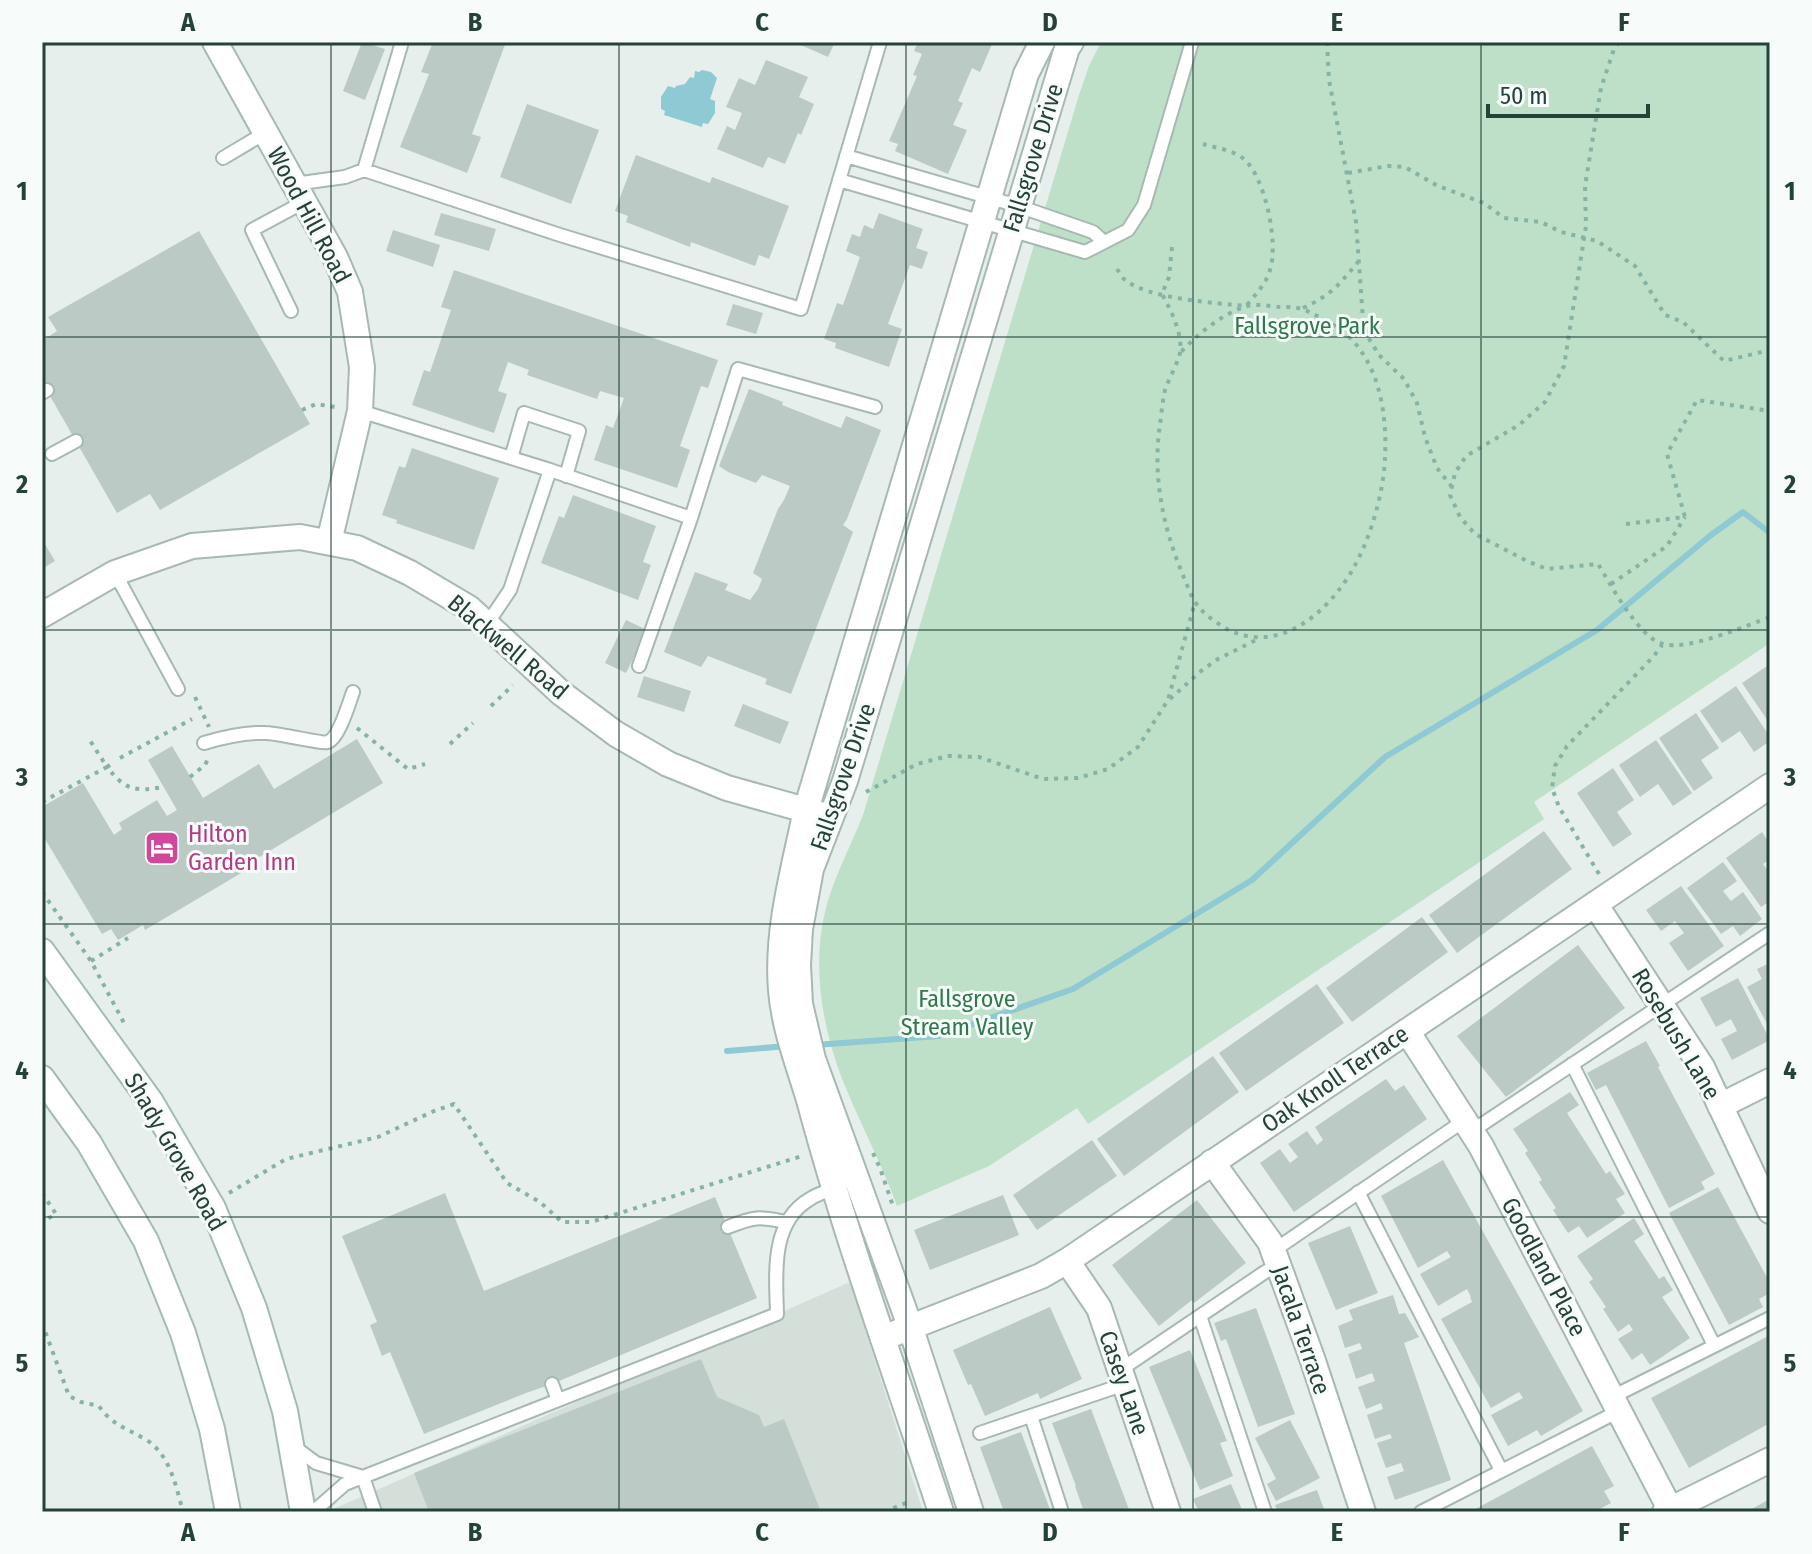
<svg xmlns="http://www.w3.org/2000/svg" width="1812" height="1554" viewBox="0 0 1812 1554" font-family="'Fira Sans Condensed',sans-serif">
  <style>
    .built { fill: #d4dfda }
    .green { fill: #bfe0c8 }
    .water { fill: #8ec9d4 }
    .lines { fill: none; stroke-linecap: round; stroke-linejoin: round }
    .stream { stroke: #8ec9d4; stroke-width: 6 }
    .building { fill: #bbcac4 }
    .service-casing { stroke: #a8b8b2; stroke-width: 16 }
    .minor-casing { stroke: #a8b8b2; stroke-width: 28 }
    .tertiary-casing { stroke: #a8b8b2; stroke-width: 28 }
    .secondary-casing { stroke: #a4bbb3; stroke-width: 28 }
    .path { stroke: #86b3a5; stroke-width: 4; stroke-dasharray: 4 6; stroke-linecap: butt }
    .service { stroke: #fff; stroke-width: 12 }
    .minor { stroke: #fff; stroke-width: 24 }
    .tertiary { stroke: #fff; stroke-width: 24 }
    .secondary { stroke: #fff; stroke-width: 24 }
    .grid { fill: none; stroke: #24423a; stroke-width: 2; stroke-opacity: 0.55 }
    .labels { text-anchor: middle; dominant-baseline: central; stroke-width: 6; stroke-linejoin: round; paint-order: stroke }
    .street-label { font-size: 24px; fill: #24423a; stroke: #f7fbf9 }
    .park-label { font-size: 24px; fill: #2d7a4b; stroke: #f7fbf9 }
    .hotel-label { font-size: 24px; fill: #b23c85; stroke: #f7fbf9; text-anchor: start }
    .neatline { fill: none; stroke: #24423a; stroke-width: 3 }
    .grid-label { font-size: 26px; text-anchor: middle; font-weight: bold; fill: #24423a }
  </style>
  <rect width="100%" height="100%" fill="#e6efeb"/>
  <path class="built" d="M850 1282 923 1512H329V1511Z"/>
  <path class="green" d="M1101 42H1770V643L1534 802 1544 819 1088 1124 1077 1108 989 1166 897 1206C881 1161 858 1120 841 1076 822 1025 812 966 825 912 833 878 850 848 863 815L1079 95 1089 66Z"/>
  <path class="water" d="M702 70 711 72 717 78 710 99 715 101V113L708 124 703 123 702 127 664 115 665 111 661 109V97L668 86 675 88 676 86 685 84 690 77 694 78 695 71 699 72Z"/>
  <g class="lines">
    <path class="stream" d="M815 1045 939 1036 1073 989 1252 880 1385 757 1597 630 1711 535 1743 512 1770 533
      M727 1051 788 1046"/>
  </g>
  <path class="building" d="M362 42 385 49 365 100 343 91Z
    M433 42H506L472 134 481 137 467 173 400 147 429 74 421 72Z
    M794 42H835L828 57Z
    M918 42H993L980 72 972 68 958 101 963 103 953 125 967 130 948 174 895 151 898 144 889 141 917 76 913 75 922 54 914 51Z
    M766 60 808 77 799 97 814 104 801 135 798 133 785 164 768 157 763 168 717 149 727 126 735 130 742 113 726 107 739 78 755 85Z
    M527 104 599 130 571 204 500 177Z
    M636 155 710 183 712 177 789 206 769 259 759 255 755 266 691 242 690 247 626 222 628 216 615 211Z
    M441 213 496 229 489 251 434 235Z
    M879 213 923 229 916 248 928 252 922 269 910 265 888 324 902 329 889 367 835 348 836 343 824 339 837 303 843 305 860 257 846 251 852 234 860 237 864 225 873 229Z
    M393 230 440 245 433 267 386 251Z
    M199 231 310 424 160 510 150 494 117 513 42 382V341L57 331 48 317Z
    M454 270 718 360 708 388 701 386 680 446 690 450 677 488 594 460 606 425 613 428 624 398 600 391 597 399 527 375 529 370 508 362 498 391 507 394 494 433 412 405 424 370 430 372 451 310 441 307Z
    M733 304 763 313 756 334 726 325Z
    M749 389 783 402 782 405 841 428 846 416 881 430 847 519 843 525 853 532 791 694 765 684 767 679 708 656 701 667 664 652 695 572 728 584 725 590 750 600 758 589 762 579 753 573 778 509 784 500 790 486 762 475 756 483 728 472 719 466Z
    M412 448 499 478 474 550 396 523 397 520 382 515 399 466 405 468Z
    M573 495 656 526 643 562 651 565 638 600 541 563 559 516 564 518Z
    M42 539 55 561 42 569Z
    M626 620 647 630 626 673 605 663Z
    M1770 664V724L1742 683Z
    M644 676 691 691 684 712 637 697Z
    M1736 686 1770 737V741L1754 752 1740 731 1722 743 1700 711Z
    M743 704 789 722 780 744 734 726Z
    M1696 713 1719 748 1701 760 1713 778 1694 791 1659 738Z
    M357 739 383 783 251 862 253 866 145 930 143 925 118 940 111 929 102 934 42 834V807L83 783 114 835 122 829 119 823 157 800 167 816 177 810 148 760 172 746 203 798 259 764 274 789Z
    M1656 740 1692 793 1673 806 1658 784 1640 797 1619 765Z
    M1613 768 1634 800 1617 812 1632 834 1613 847 1577 793Z
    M1544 831 1572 869 1457 953 1429 915Z
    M1762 832 1770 844V859L1763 864 1770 874V901L1761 907 1726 858Z
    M1723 862 1737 881 1723 891 1731 901 1743 892 1762 919 1740 936 1733 926 1721 934 1687 888Z
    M1681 886 1724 946 1688 971 1669 943 1684 933 1675 921 1661 931 1646 910Z
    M1422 917 1448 952 1352 1022 1326 988Z
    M1578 945 1625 1008 1506 1097 1457 1036Z
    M1770 963V1029L1747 987 1762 979 1757 969Z
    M1738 978 1770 1040 1732 1060 1721 1039 1737 1031 1731 1019 1716 1027 1700 998Z
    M1317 984 1344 1023 1246 1091 1219 1053Z
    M1646 1041 1660 1066 1658 1067 1715 1174 1701 1182 1705 1189 1669 1208 1606 1085 1596 1090 1587 1073Z
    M1213 1056 1239 1092 1124 1176 1097 1139Z
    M1386 1079 1395 1091 1404 1085 1427 1119 1294 1212 1260 1163 1280 1149 1290 1163 1298 1157 1288 1144 1307 1131 1317 1145 1323 1140 1315 1127Z
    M1570 1092 1579 1105 1567 1113 1606 1174 1610 1171 1625 1194 1616 1199 1625 1213 1587 1238 1579 1226 1568 1233 1553 1210 1556 1208 1539 1182 1542 1180 1525 1153 1528 1151 1513 1129Z
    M1092 1140 1117 1176 1037 1230 1013 1195Z
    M1443 1160 1583 1411 1541 1436 1537 1430 1508 1446 1491 1415 1523 1398 1519 1392 1491 1408 1441 1319 1472 1302 1470 1297H1471L1467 1289 1438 1306 1420 1274 1451 1257 1447 1251 1418 1268 1381 1196Z
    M1718 1187 1770 1283V1293L1759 1299 1763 1307 1729 1325 1669 1213Z
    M445 1193 484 1291 715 1197 757 1298 552 1384 526 1393 424 1434 390 1352 382 1356 370 1325 377 1322 342 1236Z
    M1003 1195 1019 1235 930 1270 914 1230Z
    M1197 1200 1246 1263 1194 1303 1192 1300 1159 1326 1112 1265Z
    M1634 1218 1644 1234 1634 1241 1659 1279 1664 1276 1673 1290 1662 1297 1690 1338 1650 1365 1642 1353 1632 1360 1618 1339 1633 1330 1629 1324 1618 1332 1603 1309 1606 1307 1589 1282 1593 1279 1577 1256Z
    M1350 1226 1378 1293 1336 1310 1308 1243Z
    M1393 1295 1399 1314 1405 1313 1419 1337 1404 1343 1451 1480 1395 1500 1387 1477 1404 1471 1401 1463 1386 1468 1377 1443 1392 1438 1390 1434 1375 1439 1367 1415 1383 1409 1381 1403 1366 1409 1358 1387 1375 1381 1372 1373 1356 1379 1348 1354 1362 1349 1360 1343 1345 1348 1338 1326 1353 1320 1349 1310Z
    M1050 1307 1082 1379 1040 1399 1038 1393 985 1416 971 1384 968 1385 953 1350Z
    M1256 1308 1295 1414 1258 1427 1226 1339 1221 1341 1214 1323Z
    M1770 1335V1423L1689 1468 1651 1398Z
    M1190 1350 1227 1441 1220 1443 1233 1476 1200 1490 1149 1367Z
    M701 1359 717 1397 759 1415 764 1427 784 1419 821 1512H429L414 1473Z
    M1091 1409 1130 1512H1084L1075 1486H1076L1052 1423Z
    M1290 1420 1320 1478 1276 1501 1267 1484 1276 1479 1255 1438Z
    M1021 1432 1051 1512H1004L980 1447Z
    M1592 1446 1614 1486 1604 1491 1611 1503 1594 1512H1470Z
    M1231 1484 1243 1512H1199L1193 1499Z
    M1317 1490 1325 1512H1278L1275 1505Z
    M1770 1499V1512H1746Z"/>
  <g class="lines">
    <g class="service-casing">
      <path id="service" d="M846 156 1018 206 1093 232 1104 242
        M223 158 265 133
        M364 170 402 42
        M839 180 1085 252 1128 230 1144 205 1192 42
        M294 184 345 177 364 170 557 234 801 309 880 42
        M291 311 252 230 304 202
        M42 393 47 390
        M360 411 550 470
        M52 454 76 441
        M511 458 524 413 579 431 566 476
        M115 573 178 689
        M487 624 510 590 550 470 691 518
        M639 666 691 518 738 369 875 407
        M204 743C224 737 245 732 266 733 277 733 323 744 328 742 339 738 349 703 353 692
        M1572 1064 1714 1345
        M1472 1131 1770 933
        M1358 1192 1501 1470
        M728 1227C753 1217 759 1216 786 1222
        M1273 1251 1465 1120
        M1200 1316 1265 1512
        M1120 1370 1265 1272 1278 1265
        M552 1384 558 1400
        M1612 1397 1770 1318
        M1031 1416 1062 1512
        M980 1433 1125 1384
        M293 1446 316 1463 363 1477
        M363 1477 375 1512
        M313 1512 345 1484 777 1314C776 1275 770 1222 810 1199 817 1194 826 1192 833 1189
        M1421 1512 1619 1411"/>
    </g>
    <g class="minor-casing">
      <path id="minor" d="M215 42 335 257 350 292 362 367 360 411 329 542
        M1595 904 1702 1067 1770 1211
        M1407 1031 1481 1146 1670 1509
        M1720 1106 1770 1081
        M1212 1162 1270 1242 1312 1358 1363 1512
        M1067 1261 1099 1308 1168 1512
        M883 1338 1041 1276 1067 1261 1770 786
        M1665 1512 1770 1460"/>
    </g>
    <g class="tertiary-casing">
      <path id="tertiary" d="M42 615 115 573 192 546 300 537 357 548 410 573 469 608 561 693 616 734 668 764 727 788 820 814
        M941 1512C897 1377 848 1244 811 1107 800 1068 784 1030 781 990 776 929 794 869 806 810L1026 74 1042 42
        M971 1512 910 1326 813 1059 800 1004 798 965 800 929 811 869 845 781 1067 48 1071 42"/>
    </g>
    <g class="secondary-casing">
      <path id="secondary" d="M42 951 151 1102 213 1208 254 1308 285 1411 303 1512
        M42 1078 89 1143 146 1241 183 1333 212 1429 228 1512"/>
    </g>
    <path class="path" d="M1327 42 1329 80 1356 222 1363 320 1368 337 1379 355 1404 379 1417 403 1425 437 1437 468 1452 487
      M1619 42 1614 49 1601 88 1585 186 1586 226 1564 366 1545 402 1519 425 1466 456 1455 473 1450 495 1460 517 1475 534 1527 561 1547 569 1598 564C1611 585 1639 638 1663 644 1688 651 1745 626 1770 617
      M1348 173 1388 166 1405 167 1438 186 1484 203 1504 218 1541 222 1561 232 1597 241 1635 266 1665 315 1683 322 1724 361 1770 350
      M1172 247 1169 277 1162 294C1171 310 1185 338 1179 357 1175 368 1169 379 1165 390 1162 404 1161 419 1159 432 1153 483 1165 534 1185 580 1188 587 1191 596 1195 602 1203 614 1215 622 1227 629 1280 656 1330 611 1354 567 1371 537 1384 491 1385 457 1387 420 1381 376 1358 347 1347 331 1326 320 1309 312 1300 307 1290 307 1280 307 1269 306 1254 303 1244 307 1219 316 1198 334 1180 353
      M1117 269C1119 272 1122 277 1124 279 1147 299 1216 303 1246 306 1256 294 1266 284 1270 270 1279 243 1265 177 1244 159 1233 150 1216 148 1203 144
      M1303 308C1331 295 1338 286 1358 262
      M302 410 316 404 335 407
      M1626 524 1685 517 1667 454 1697 400 1770 411
      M1611 584 1667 546 1685 517
      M195 697 209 727
      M1170 699 1201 671 1218 659 1258 639
      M491 706 513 685
      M357 728 408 769 425 764
      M450 744 473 723
      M120 758 192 719
      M110 765 107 767C125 790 135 792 163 787
      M190 777 205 765 208 759
      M866 792 917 764 948 756 979 757 1043 779 1078 778 1108 769 1138 747 1168 700 1195 602
      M42 802 107 767 89 739
      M1599 874 1559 807 1552 788 1555 766 1567 746 1654 656 1662 645
      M42 892 91 961 124 1023
      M91 961 128 938
      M873 1153 880 1168 894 1209
      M42 1193 56 1214 42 1222
      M229 1193 286 1159 378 1137 434 1111 454 1104 507 1183 540 1202 562 1222H591L802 1156
      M42 1323 69 1396 81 1402 99 1406C112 1425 126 1428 145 1439 170 1454 176 1486 183 1512
      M884 1512 911 1501"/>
    <use href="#service" class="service"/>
    <use href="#minor" class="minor"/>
    <use href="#tertiary" class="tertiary"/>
    <use href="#secondary" class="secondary"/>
  </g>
  <path class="grid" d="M331 42V1512M619 42V1512M906 42V1512M1193 42V1512M1481 42V1512M42 337H1770M42 630H1770M42 924H1770M42 1217H1770"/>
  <defs>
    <g id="hotel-square" transform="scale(1.8)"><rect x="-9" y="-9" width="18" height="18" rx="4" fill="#d1479c" stroke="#f7fbf9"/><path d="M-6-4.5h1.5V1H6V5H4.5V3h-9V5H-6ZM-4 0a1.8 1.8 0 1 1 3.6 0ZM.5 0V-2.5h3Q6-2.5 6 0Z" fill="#fff"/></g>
  </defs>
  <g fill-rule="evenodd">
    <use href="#hotel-square" x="162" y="848"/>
  </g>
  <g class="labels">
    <g class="street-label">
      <text transform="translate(1033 158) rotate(-73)">Fallsgrove Drive</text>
      <text transform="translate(309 215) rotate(62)">Wood Hill Road</text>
      <text transform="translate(508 647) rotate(40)">Blackwell Road</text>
      <text transform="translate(843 777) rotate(-71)">Fallsgrove Drive</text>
      <text transform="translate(1676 1034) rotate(59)">Rosebush Lane</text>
      <text transform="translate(1335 1079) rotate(-34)">Oak Knoll Terrace</text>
      <text transform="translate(175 1152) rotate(60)">Shady Grove Road</text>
      <text transform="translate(1544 1267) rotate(62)">Goodland Place</text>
      <text transform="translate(1301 1330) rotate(71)">Jacala Terrace</text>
      <text transform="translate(1124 1383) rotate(71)">Casey Lane</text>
    </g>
    <g class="park-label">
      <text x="1307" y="326">Fallsgrove Park</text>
      <text x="967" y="999">Fallsgrove<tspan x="967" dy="28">Stream Valley</tspan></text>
    </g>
    <g class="hotel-label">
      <text x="188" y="834">Hilton<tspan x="188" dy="28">Garden Inn</tspan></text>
    </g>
  </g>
  <rect width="1812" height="1554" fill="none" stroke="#f7fbf9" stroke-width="88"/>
  <path d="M1488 104v12h160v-12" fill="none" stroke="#24423a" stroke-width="4"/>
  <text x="1500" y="104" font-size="24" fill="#24423a" stroke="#f7fbf9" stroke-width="6" paint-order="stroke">50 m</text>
  <rect x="44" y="44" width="1724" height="1466" class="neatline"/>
  <g class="grid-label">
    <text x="188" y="31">A</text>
    <text x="475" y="31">B</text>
    <text x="762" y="31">C</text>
    <text x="1050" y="31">D</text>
    <text x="1337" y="31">E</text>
    <text x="1624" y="31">F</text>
    <text x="22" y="200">1</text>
    <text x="1790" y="200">1</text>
    <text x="22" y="493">2</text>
    <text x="1790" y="493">2</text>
    <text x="22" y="786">3</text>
    <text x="1790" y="786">3</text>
    <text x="22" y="1079">4</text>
    <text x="1790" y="1079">4</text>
    <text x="22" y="1372">5</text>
    <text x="1790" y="1372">5</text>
    <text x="188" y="1541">A</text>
    <text x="475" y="1541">B</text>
    <text x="762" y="1541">C</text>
    <text x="1050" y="1541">D</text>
    <text x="1337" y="1541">E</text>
    <text x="1624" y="1541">F</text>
  </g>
</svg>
